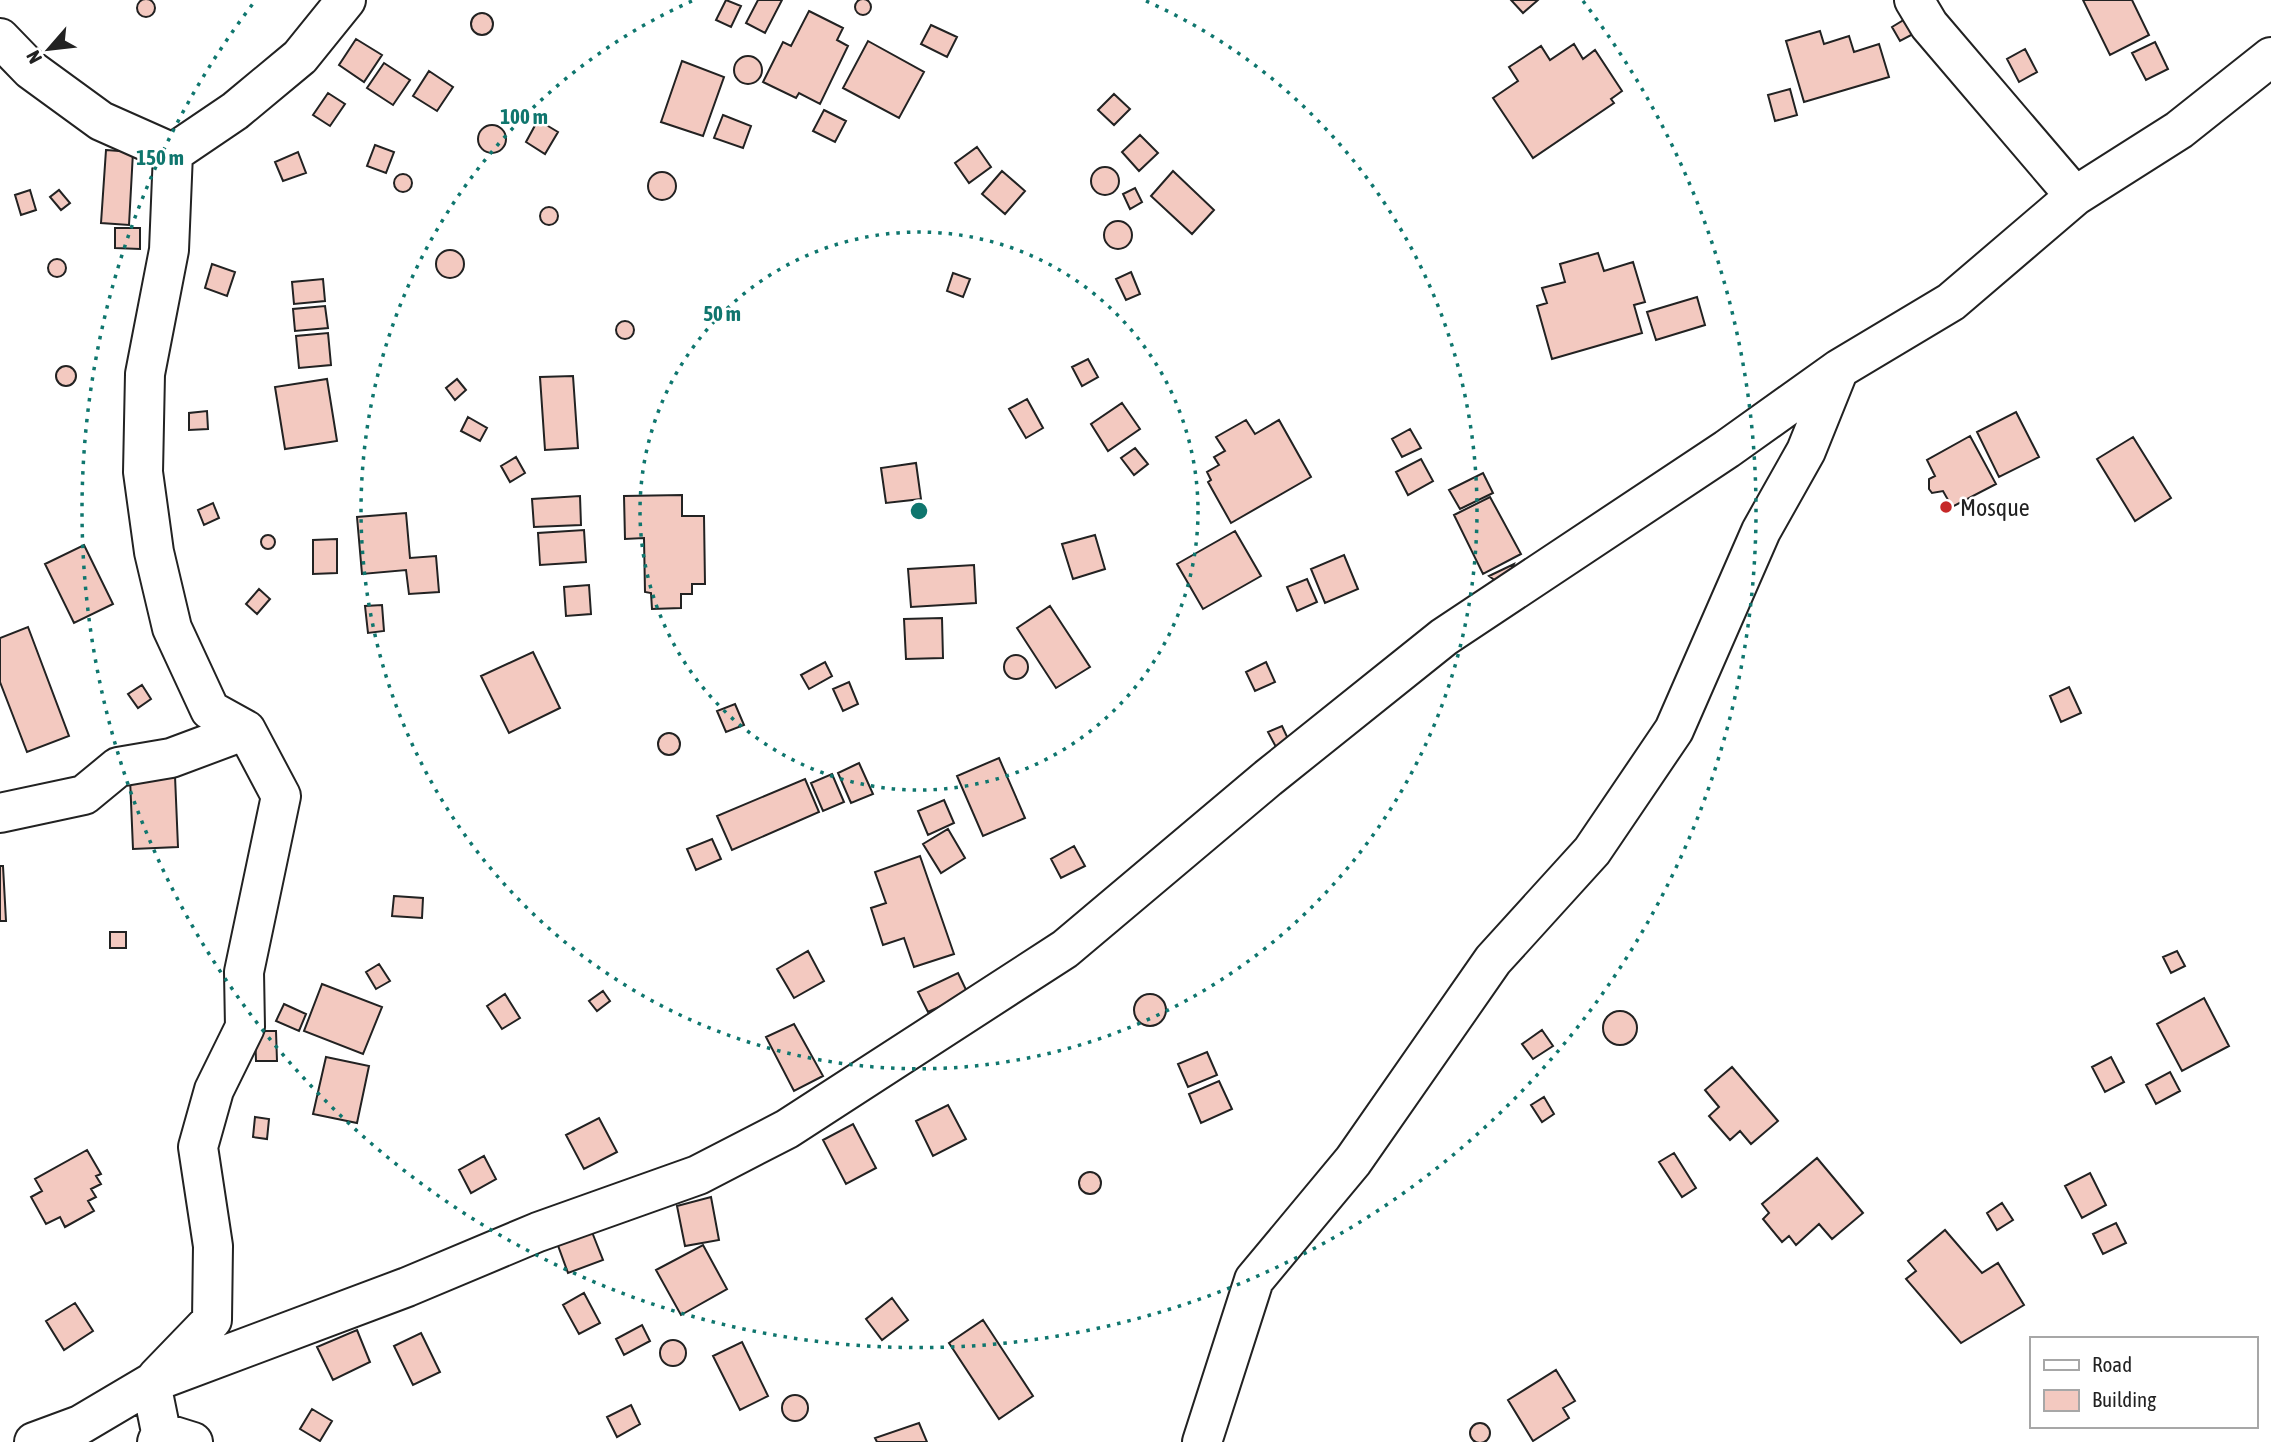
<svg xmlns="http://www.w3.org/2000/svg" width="2271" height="1442" viewBox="0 0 2271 1442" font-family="'Asap Condensed',sans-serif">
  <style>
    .building { fill: #f3c9c0; stroke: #222; stroke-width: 2 }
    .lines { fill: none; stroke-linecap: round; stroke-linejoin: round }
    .minor-casing { stroke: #222; stroke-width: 42 }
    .minor { stroke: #fff; stroke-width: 38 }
    .ring { fill: none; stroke: #0f766e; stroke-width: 3.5; stroke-dasharray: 3.5 7 }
    .poi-dot { fill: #c62828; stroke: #fff; stroke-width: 2.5 }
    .labels { text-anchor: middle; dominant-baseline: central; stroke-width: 5; stroke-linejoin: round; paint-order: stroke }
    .poi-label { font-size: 24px; fill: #222; stroke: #fff; text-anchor: start }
    .centre { fill: #0f766e; stroke: #fff; stroke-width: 3.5 }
    .ring-label { font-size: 21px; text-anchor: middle; font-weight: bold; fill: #0f766e; stroke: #fff; stroke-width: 5; stroke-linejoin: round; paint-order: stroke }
  </style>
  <rect width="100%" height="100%" fill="#fff"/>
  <path class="building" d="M855 7a8 8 0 1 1 16 0a8 8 0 1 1-16 0Z
    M137 8a9 9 0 1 1 18 0a9 9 0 1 1-18 0Z
    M726 0 741 6 731 27 716 20Z
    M758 0H782L765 33 746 23Z
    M1511 0H1538L1523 13Z
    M2083 0H2132L2149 35 2110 55Z
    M809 11 843 28 837 40 848 46 820 104 799 93 796 98 763 82 783 42 791 46Z
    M471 24a11 11 0 1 1 22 0a11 11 0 1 1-22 0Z
    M1907 18 1915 33 1900 41 1892 27Z
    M931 25 957 37 947 57 921 44Z
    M1820 31 1824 44 1849 36 1854 52 1879 44 1889 77 1804 102 1786 41Z
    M356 39 382 55 364 82 339 65Z
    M868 41 924 72 899 118 843 88Z
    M2155 42 2168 69 2146 80 2132 53Z
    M1574 44 1583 59 1595 50 1622 91 1611 99 1614 103 1533 158 1493 98 1518 81 1509 67 1541 46 1550 60Z
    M2025 49 2037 72 2019 82 2007 59Z
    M734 70a14 14 0 1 1 28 0a14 14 0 1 1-28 0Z
    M682 61 724 77 703 136 661 122Z
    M384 63 410 80 393 105 367 88Z
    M429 71 453 87 437 111 413 96Z
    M1790 89 1797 115 1775 121 1768 95Z
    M328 93 345 104 330 126 313 115Z
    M1114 94 1130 109 1114 125 1098 110Z
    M824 110 846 121 835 142 813 131Z
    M723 115 751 126 743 148 714 138Z
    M538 120 558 132 545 154 526 142Z
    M478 139a14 14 0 1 1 28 0a14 14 0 1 1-28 0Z
    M1140 135 1158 153 1139 171 1122 152Z
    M375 145 394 152 386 173 367 166Z
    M977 147 991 167 969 183 955 163Z
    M106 150 133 152 129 225 101 223Z
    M298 152 306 173 283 181 275 162Z
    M1091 181a14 14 0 1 1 28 0a14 14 0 1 1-28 0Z
    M1002 171 1025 191 1005 214 982 194Z
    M1173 171 1214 210 1192 234 1151 196Z
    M648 186a14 14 0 1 1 28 0a14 14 0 1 1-28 0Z
    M394 183a9 9 0 1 1 18 0a9 9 0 1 1-18 0Z
    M1135 188 1142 202 1130 209 1123 194Z
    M30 190 36 210 21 215 15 195Z
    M59 190 70 203 61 210 50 197Z
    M540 216a9 9 0 1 1 18 0a9 9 0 1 1-18 0Z
    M1104 235a14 14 0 1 1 28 0a14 14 0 1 1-28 0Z
    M115 228H140V249L115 248Z
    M436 264a14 14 0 1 1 28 0a14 14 0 1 1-28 0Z
    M1598 253 1604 271 1633 262 1645 302 1634 305 1642 333 1552 359 1537 306 1547 303 1542 288 1565 282 1560 264Z
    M48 268a9 9 0 1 1 18 0a9 9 0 1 1-18 0Z
    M212 264 235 272 227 296 205 288Z
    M1131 272 1140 294 1126 300 1116 279Z
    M953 273 970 279 963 297 947 291Z
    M323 279 325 301 294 304 292 282Z
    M1697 297 1705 325 1656 340 1647 312Z
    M325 306 328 328 295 331 293 309Z
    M616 330a9 9 0 1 1 18 0a9 9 0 1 1-18 0Z
    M328 333 331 365 299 368 296 336Z
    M1088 359 1098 377 1082 386 1072 367Z
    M56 376a10 10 0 1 1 20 0a10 10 0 1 1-20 0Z
    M573 376 578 448 545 450 540 377Z
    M327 379 337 441 285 449 275 387Z
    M457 379 466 390 455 400 446 388Z
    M1027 399 1043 428 1026 438 1009 409Z
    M1122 403 1140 429 1108 451 1091 424Z
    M207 411 208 429 189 430V413Z
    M2016 412 2039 457 1999 477 1977 432Z
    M468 417 487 428 480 441 461 431Z
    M1246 420 1255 434 1279 420 1311 477 1231 523 1208 482 1211 480 1207 472 1219 465 1214 457 1225 451 1216 437Z
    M1410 429 1421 448 1402 457 1392 439Z
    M1970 436 1996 484 1952 507 1943 491 1932 493 1929 489V479L1935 476 1927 460Z
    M2133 437 2171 498 2135 521 2097 459Z
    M1135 448 1148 464 1134 475 1121 458Z
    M516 457 525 473 510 482 501 466Z
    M1421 459 1433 481 1408 495 1396 472Z
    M916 463 921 499 886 503 881 468Z
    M1483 473 1493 493 1460 509 1449 490Z
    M682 495V516H704L705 584H692V594H681V608L652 609 651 593 645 592 644 538 625 539 624 496Z
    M580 496 581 525 534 527 532 499Z
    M1490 497 1521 554 1483 574 1454 515Z
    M213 503 219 518 204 525 198 510Z
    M406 513 410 558 436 556 439 592 409 594 406 570 362 574 357 517Z
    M584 530 586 562 540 565 538 533Z
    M1235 531 1261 576 1203 609 1177 564Z
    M261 542a7 7 0 1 1 14 0a7 7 0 1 1-14 0Z
    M1095 535 1105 569 1073 579 1062 544Z
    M337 539V573L313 574V540Z
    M84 545 113 604 74 623 45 564Z
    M1344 555 1358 589 1325 603 1311 569Z
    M1514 564 1505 588 1489 576Z
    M974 565 976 603 911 607 908 569Z
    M1307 579 1317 602 1297 611 1287 587Z
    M589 585 591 614 566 616 564 587Z
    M259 589 270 599 257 614 246 604Z
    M382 605 384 631 368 633 365 606Z
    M1050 606 1090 667 1056 688 1017 628Z
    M942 618 943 658 906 659 904 619Z
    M28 627 69 736 27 752 0 682V638Z
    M533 652 560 708 509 733 481 676Z
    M1004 667a12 12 0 1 1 24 0a12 12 0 1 1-24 0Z
    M825 662 832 676 809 689 801 675Z
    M1266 662 1275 682 1255 691 1246 672Z
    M849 682 858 704 843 711 833 689Z
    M142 685 151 699 138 708 128 694Z
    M2069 687 2081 713 2061 722 2050 696Z
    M735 704 744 725 726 732 717 711Z
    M1282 726 1289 741 1276 747 1268 732Z
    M658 744a11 11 0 1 1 22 0a11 11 0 1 1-22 0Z
    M999 758 1025 818 983 836 957 776Z
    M859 763 873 794 851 803 838 773Z
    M832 774 844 802 823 811 811 783Z
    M175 776 178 847 133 849 130 778Z
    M805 779 819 812 732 850 717 816Z
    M944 800 954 823 928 835 918 811Z
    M948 829 965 858 941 873 923 844Z
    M712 839 721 859 696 870 687 849Z
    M1074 846 1085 866 1061 878 1051 859Z
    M920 856 954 954 914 967 904 938 883 945 871 908 886 903 875 872Z
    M0 866H3L6 921H0Z
    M394 896 423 898 422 918 392 916Z
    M110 932H126V948H110Z
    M808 951 824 981 794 998 777 969Z
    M2177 951 2185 966 2171 973 2163 957Z
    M379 964 390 981 376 989 366 972Z
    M958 973 968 994 928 1012 918 992Z
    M322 984 382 1007 363 1054 304 1031Z
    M603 991 610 1001 597 1011 589 1001Z
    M505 994 520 1018 502 1029 487 1006Z
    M1134 1010a16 16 0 1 1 32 0a16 16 0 1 1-32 0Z
    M2204 998 2229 1046 2182 1071 2157 1024Z
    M284 1004 306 1014 299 1031 276 1021Z
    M1603 1028a17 17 0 1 1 34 0a17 17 0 1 1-34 0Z
    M794 1024 823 1076 794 1091 766 1037Z
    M1542 1030 1553 1046 1533 1059 1522 1044Z
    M255 1031H276L277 1061H256Z
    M1207 1052 1217 1075 1188 1087 1178 1064Z
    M326 1057 369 1066 357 1123 313 1114Z
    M2111 1057 2124 1082 2105 1092 2092 1067Z
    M1732 1067 1778 1121 1751 1144 1740 1131 1730 1140 1709 1116 1719 1107 1705 1090Z
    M2170 1072 2180 1091 2156 1104 2146 1085Z
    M1219 1081 1232 1109 1201 1123 1189 1094Z
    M1544 1097 1554 1114 1542 1122 1531 1105Z
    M948 1105 966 1139 933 1156 916 1121Z
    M255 1117 269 1119 267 1139 253 1137Z
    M599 1118 617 1152 584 1169 566 1135Z
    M853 1124 876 1168 846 1184 823 1140Z
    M87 1150 101 1174 96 1176 101 1184 91 1189 96 1197 88 1201 94 1211 65 1227 60 1217 46 1224 31 1197 42 1191 35 1179Z
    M1674 1153 1696 1188 1682 1197 1659 1162Z
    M484 1156 496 1179 471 1193 459 1170Z
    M1817 1158 1863 1213 1832 1239 1819 1224 1796 1245 1789 1236 1782 1242 1763 1219 1769 1213 1762 1204Z
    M1079 1183a11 11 0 1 1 22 0a11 11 0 1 1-22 0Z
    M2090 1173 2106 1205 2082 1218 2065 1186Z
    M711 1197 719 1240 685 1246 677 1206Z
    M2002 1203 2013 1220 1997 1230 1987 1213Z
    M2116 1223 2126 1243 2103 1254 2093 1234Z
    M590 1227 603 1260 568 1273 556 1240Z
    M1945 1230 1982 1273 1998 1263 2024 1305 1961 1343 1906 1279 1916 1271 1908 1261Z
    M703 1245 727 1289 681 1315 656 1270Z
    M584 1293 600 1323 579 1334 563 1305Z
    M892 1298 908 1320 882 1340 866 1319Z
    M75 1303 93 1331 64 1350 46 1321Z
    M983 1320 1033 1396 999 1419 949 1343Z
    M642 1325 650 1341 624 1355 616 1339Z
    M357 1330 370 1362 333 1380 317 1347Z
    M421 1333 440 1372 413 1385 394 1346Z
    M660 1353a13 13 0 1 1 26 0a13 13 0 1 1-26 0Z
    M742 1342 768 1396 740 1410 713 1356Z
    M1556 1370 1575 1401 1563 1408 1569 1418 1533 1441 1508 1400Z
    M782 1408a13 13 0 1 1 26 0a13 13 0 1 1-26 0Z
    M631 1405 640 1424 617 1437 607 1417Z
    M312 1409 332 1421 320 1441 300 1429Z
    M1470 1433a10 10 0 1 1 20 0a10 10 0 1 1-20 0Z
    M919 1423 927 1442H877L875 1438Z"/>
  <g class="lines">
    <g class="minor-casing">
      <path id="minor" d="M1914 0 1929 25 2075 196
        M0 38 31 70 101 121 173 153
        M173 153 235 111 300 57 346 0
        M0 813 84 795 118 767 171 758 246 730
        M157 1377 212 1320 213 1246 198 1147 214 1090 245 1027 244 972 281 796 246 730 210 710 172 628 154 552 143 472 145 374 169 250 173 153
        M151 1383 161 1432 157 1442
        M161 1432 193 1442
        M34 1442 80 1425 151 1383 407 1287 538 1232 698 1175 787 1129 1065 949 1268 778 1444 637 1727 449 1839 369
        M1202 1442 1254 1280 1353 1161 1493 960 1592 851 1674 730 1761 531 1806 451 1839 369 1951 302 2075 196 2179 130 2271 57"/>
    </g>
    <use href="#minor" class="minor"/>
  </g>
  <g class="ring">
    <circle cx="919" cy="511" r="279"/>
    <path d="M1146 1A558 558 0 1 1 692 1"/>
    <path d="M1583 1A837 837 0 1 1 255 1"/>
  </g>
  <circle class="poi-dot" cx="1946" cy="507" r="7"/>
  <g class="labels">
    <g class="poi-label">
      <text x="1960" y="507">Mosque</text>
    </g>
  </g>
  <circle cx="919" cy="511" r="10" class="centre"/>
  <g class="ring-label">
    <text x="524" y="124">100 m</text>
    <text x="160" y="165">150 m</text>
    <text x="722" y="321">50 m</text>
  </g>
  <rect x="2030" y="1337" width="228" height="91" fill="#ffffff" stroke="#a7a7a7" stroke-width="2"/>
  <rect x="2044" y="1360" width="35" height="10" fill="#ffffff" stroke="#a7a7a7" stroke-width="2"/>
  <text x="2092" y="1372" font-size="21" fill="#222222">Road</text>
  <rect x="2044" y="1390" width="35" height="21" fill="#f3c9c0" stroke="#a7a7a7" stroke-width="2"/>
  <text x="2092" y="1407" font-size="21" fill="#222222">Building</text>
  <g transform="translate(49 49) rotate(242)" stroke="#ffffff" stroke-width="5" paint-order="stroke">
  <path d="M0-5L12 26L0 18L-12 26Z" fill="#222222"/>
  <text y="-10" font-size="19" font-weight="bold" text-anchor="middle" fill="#222222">N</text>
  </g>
</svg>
